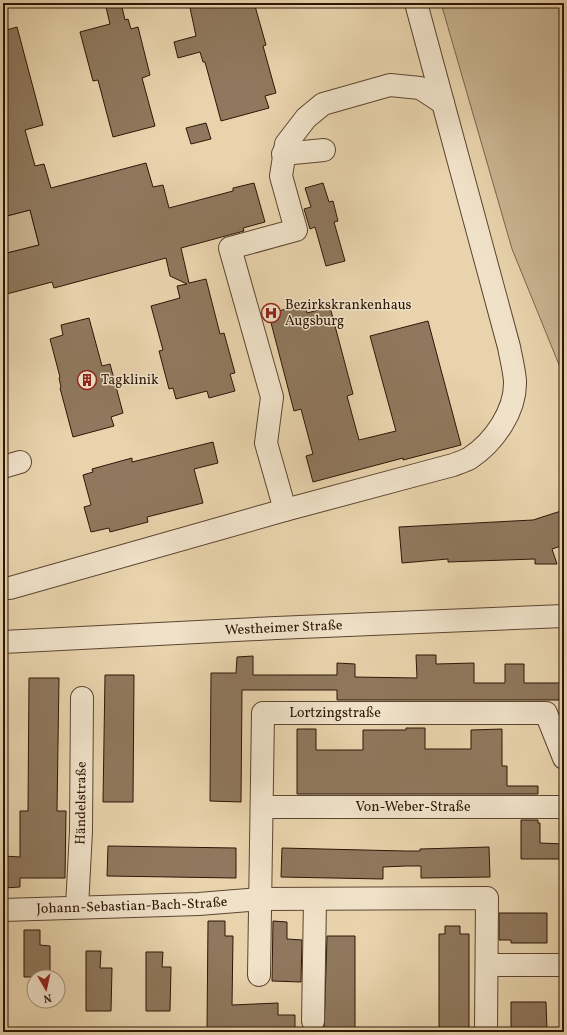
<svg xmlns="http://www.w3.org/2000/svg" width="567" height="1035" viewBox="0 0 567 1035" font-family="Vollkorn,serif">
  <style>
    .green { fill: #c8b390; stroke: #7b644c }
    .building { fill: #8f785d; stroke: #2e1607 }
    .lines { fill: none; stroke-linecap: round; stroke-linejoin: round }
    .minor-casing { stroke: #5c4530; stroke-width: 24 }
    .minor { stroke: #f0e2c9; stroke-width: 22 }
    .labels { text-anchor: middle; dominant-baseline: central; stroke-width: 3; stroke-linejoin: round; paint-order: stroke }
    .poi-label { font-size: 14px; fill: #2e1607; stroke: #f0e2c9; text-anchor: start }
    .street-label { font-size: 14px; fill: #2e1607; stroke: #f0e2c9 }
  </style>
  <rect width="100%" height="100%" fill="#e8d3ac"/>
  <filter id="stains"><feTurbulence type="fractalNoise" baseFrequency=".005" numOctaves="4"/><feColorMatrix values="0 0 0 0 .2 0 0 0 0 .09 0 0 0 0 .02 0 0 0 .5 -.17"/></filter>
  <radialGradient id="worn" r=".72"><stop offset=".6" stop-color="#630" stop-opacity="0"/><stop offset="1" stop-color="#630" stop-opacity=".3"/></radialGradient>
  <path class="green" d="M441 3H564V377L512 249Z
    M30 210 39 245 3 254V217Z"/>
  <path class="building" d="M105 3H121L125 20 128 19 131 29 138 27 150 75 142 78 155 126 113 137 98 80 93 81 80 32 110 24Z
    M189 3H252L253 7 255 6 266 45 263 46 276 93 265 96 269 108 221 121 205 62H203L200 52 178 58 174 42 196 36Z
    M17 27 43 125 25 130 35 166 44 164 51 188 146 163 153 187 163 185 169 208 233 191V188L254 183 265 222 243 228 244 231 181 248 189 283 206 279 220 334 224 333 235 373 230 374 235 391 209 398 207 391 176 399 173 388 169 389 159 351 163 350 151 306 180 298 177 286 187 284 170 276 166 258 54 288 52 282 3 295V254L39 245 30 210 3 217V31Z
    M206 123 211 139 191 144 186 128Z
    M323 183 329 202 333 201 338 221 334 222 345 261 326 266 315 227 310 229 304 209 311 207 305 188Z
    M304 302 307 313 330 307 353 394 347 396 359 440 396 431 370 336 428 321 461 445 403 460V458L313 482 306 456 313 454 301 409 294 411 269 315Z
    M89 318 102 366 110 364 123 413 111 417 114 426 73 437 60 388 61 387 59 378 60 377 50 339 63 335 61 325Z
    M213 442 218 463 194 469 203 503 147 517 148 522 110 532 109 528 91 532 84 507 91 505 83 475 93 472 92 469 121 461 132 458V462Z
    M564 510V545L552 549 557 564H535V559L448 562V559L402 563 399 527 533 520Z
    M416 655H436V664L474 663V683H505V664H524V683H564V700H337V690H242L241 802 210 801 211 673H236L237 657 253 656V675H337V663L355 664V677L417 678Z
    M105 675H134L133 802H103Z
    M29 678H59L57 811H66L65 878H20V887L3 888V856L20 857V811H28Z
    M406 728H425V749H471V730L502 729V766H507V786H538V794H297V729H316V750H363V730H406Z
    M521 820H538V823H540V843L564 844V859H521Z
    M108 846 236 848V878L107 876Z
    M489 847 490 877 421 878V866H406L383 867V879L281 877 282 848 405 851H420V849Z
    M499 913H547V943H511V940H499Z
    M208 921H225V936H233L232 1005 278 1003V1015H295V1031H207Z
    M273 921 287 922V939L302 940 301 982 272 981Z
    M445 926H460V934H469V1031L439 1032V934H445Z
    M24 930H40V945L50 946V977H24Z
    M327 936H355V1031H324Z
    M86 951H101L100 968H112L111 1011H86Z
    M146 952H163L162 967H171L170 1011H146Z
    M511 1002H546L547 1030H511Z"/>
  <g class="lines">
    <g class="minor-casing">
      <g id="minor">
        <path d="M283 154 324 150"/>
        <path d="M3 467 20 462"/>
        <path d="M285 510 266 443 272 397 230 248 296 230 281 176 286 144 306 118 323 104 390 85 420 88 443 103"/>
        <path d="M3 588H10L285 510 453 465C458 463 465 461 470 458 494 442 516 411 515 381 514 369 511 358 509 347L416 3"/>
        <path id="s1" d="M3 642 276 628 564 616"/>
        <path id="s2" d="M262 807H564"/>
        <path id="s3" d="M77 907 81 831 82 698"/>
        <path id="s4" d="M3 910 199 904 261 899 487 898 486 1032"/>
        <path d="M487 965H564"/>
        <path id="s5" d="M259 975 263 713H546L564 758"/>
        <path d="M313 1021 315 900"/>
      </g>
    </g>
    <use href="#minor" class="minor"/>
  </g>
  <defs>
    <g id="hospital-ring" transform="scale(1)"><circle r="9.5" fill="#f0e2c9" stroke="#8f2418" stroke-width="1.5"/><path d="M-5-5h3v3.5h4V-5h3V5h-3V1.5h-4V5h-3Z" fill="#8f2418"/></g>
    <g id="building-ring" transform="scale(1)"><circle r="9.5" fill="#f0e2c9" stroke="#8f2418" stroke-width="1.5"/><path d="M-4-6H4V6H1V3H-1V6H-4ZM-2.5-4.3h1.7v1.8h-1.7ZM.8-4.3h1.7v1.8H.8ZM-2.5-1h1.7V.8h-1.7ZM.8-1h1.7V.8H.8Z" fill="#8f2418"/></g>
  </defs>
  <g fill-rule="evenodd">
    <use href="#hospital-ring" x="271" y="313"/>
    <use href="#building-ring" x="87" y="380"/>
  </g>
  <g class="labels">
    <g class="poi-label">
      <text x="285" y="305">Bezirkskrankenhaus<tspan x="285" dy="16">Augsburg</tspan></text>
      <text x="101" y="380">Tagklinik</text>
    </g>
    <g class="street-label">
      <text stroke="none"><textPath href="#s1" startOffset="281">Westheimer Straße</textPath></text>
      <text stroke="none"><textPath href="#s5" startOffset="334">Lortzingstraße</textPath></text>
      <text stroke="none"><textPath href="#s3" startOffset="104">Händelstraße</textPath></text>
      <text stroke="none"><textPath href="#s2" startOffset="151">Von-Weber-Straße</textPath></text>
      <text stroke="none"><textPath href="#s4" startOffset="129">Johann-Sebastian-Bach-Straße</textPath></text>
    </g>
  </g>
  <rect width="567" height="1035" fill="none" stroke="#e8d3ac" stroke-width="16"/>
  <rect x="4" y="4" width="559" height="1027" fill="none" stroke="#2e1607" stroke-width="2"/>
  <rect x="8" y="8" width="551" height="1019" fill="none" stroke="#2e1607"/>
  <g transform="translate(46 989) rotate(171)"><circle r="19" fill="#f0e2c9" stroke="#a2907b"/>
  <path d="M0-3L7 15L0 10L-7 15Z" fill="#8f2418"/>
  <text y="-6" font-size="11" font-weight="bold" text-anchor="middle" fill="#2e1607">N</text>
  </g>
  <rect width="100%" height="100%" filter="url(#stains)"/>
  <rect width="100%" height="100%" fill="url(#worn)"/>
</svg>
